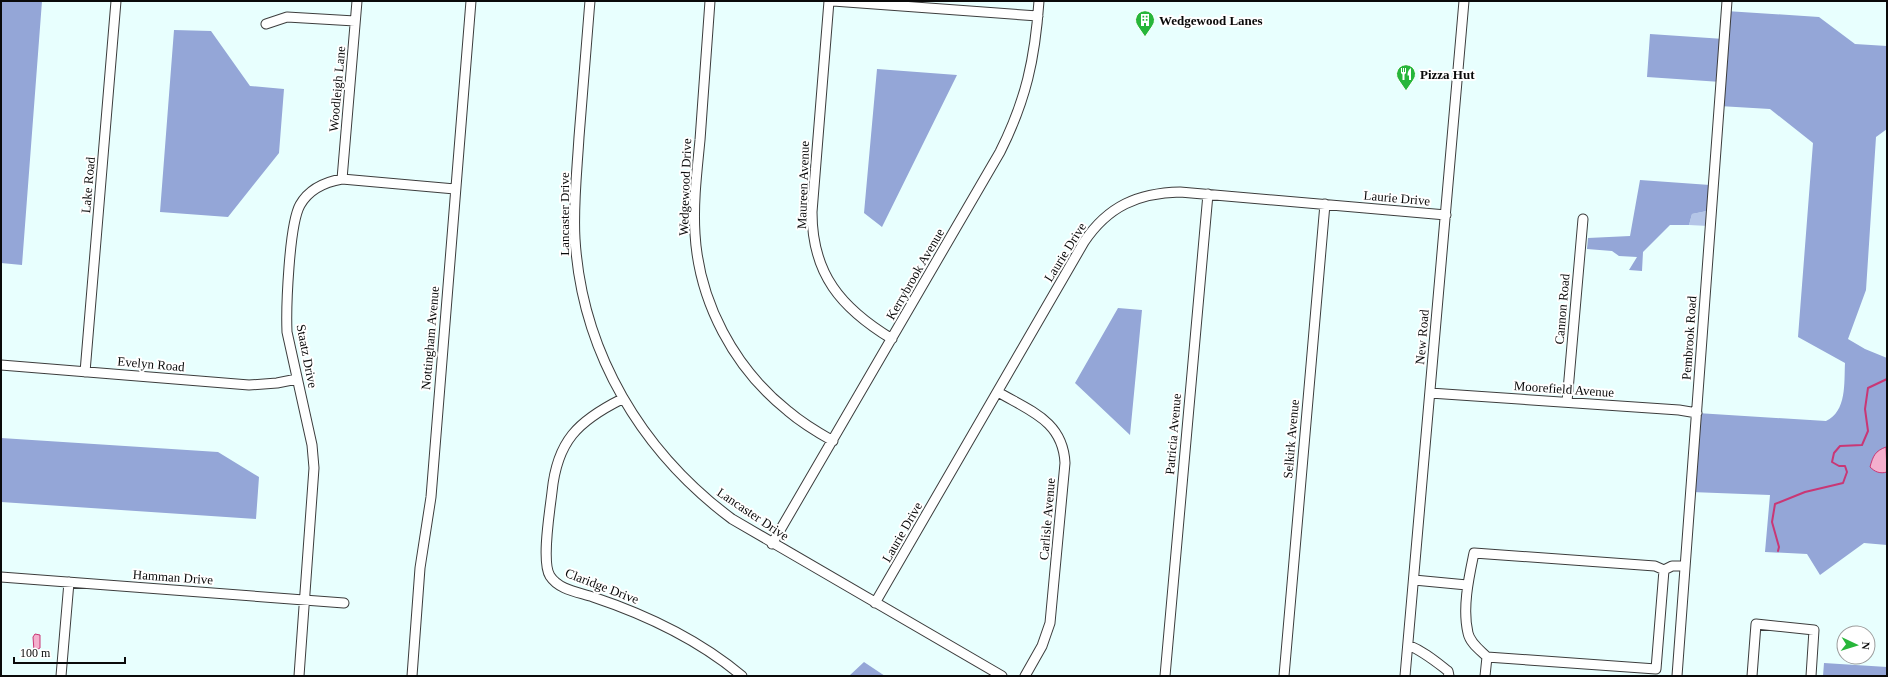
<svg xmlns="http://www.w3.org/2000/svg" width="1888" height="677" viewBox="0 0 1888 677" font-family="Georgia,serif">
  <style>
    .green { fill: #b4c5e7 }
    .forest { fill: #94a6d7 }
    .water { fill: #f4afcd; stroke: #c93775 }
    .lines { fill: none; stroke-linecap: round; stroke-linejoin: round }
    .stream { stroke: #c93775; stroke-width: 2 }
    .minor-casing { stroke: #3d3d3d; stroke-width: 11 }
    .minor { stroke: #fff; stroke-width: 9 }
    .labels { text-anchor: middle; dominant-baseline: central; stroke-width: 4; stroke-linejoin: round; paint-order: stroke }
    .poi-label { font-size: 13px; font-weight: bold; fill: #0a0a0a; stroke: #fff; text-anchor: start }
    .street-label { font-size: 13px; fill: #0a0a0a; stroke: #fff }
  </style>
  <rect width="100%" height="100%" fill="#e8fffe"/>
  <path class="green" d="M1707 211 1708 226 1689 225 1692 214Z"/>
  <path class="forest" d="M1 1H42L22 265 1 263Z
    M1726 11 1819 17 1855 44 1887 46V129L1876 137 1866 290 1848 339 1865 349 1887 358V545L1864 543 1820 575 1807 554 1765 552 1770 495 1691 492 1697 413 1826 421C1847 411 1844 383 1845 363L1798 337 1813 143 1770 109 1719 106 1721 82 1647 77 1650 34 1724 39Z
    M174 30 211 31 250 86 284 89 279 153 228 217 160 212Z
    M877 69 957 75 882 227 864 213Z
    M1640 180 1710 185 1707 211 1692 214 1689 225H1670L1643 252 1642 271 1629 270 1637 257 1619 256 1612 251 1587 249 1588 238 1630 236Z
    M1118 308 1142 310 1130 435 1075 383Z
    M1 438 218 452 259 477 256 519 1 502Z
    M864 662 885 676H849Z
    M1824 663 1887 667V676H1823Z"/>
  <path class="water" d="M1886 447 1887 472C1880 474 1875 472 1870 467 1873 456 1875 451 1886 447Z
    M35 634 40 635V648L34 651 33 637Z"/>
  <g class="lines">
    <path class="stream" d="M1778 551 1779 547 1772 522 1775 504 1805 492 1843 483 1847 472 1845 466H1839L1832 462 1834 453 1840 446 1862 445 1868 431 1865 409 1868 388 1887 379"/>
    <g class="minor-casing">
      <path id="minor" d="M590 1C586 46 583 91 579 137 577 171 573 205 575 239 582 353 642 452 732 519L1002 676
        M710 1C707 47 703 94 700 140 697 171 693 202 695 234 699 302 734 368 788 411 802 423 817 432 833 441
        M829 1 812 212C812 274 841 308 892 339
        M833 1 1038 16
        M266 24 287 17 355 21
        M342 179 357 1
        M1 365 249 385 277 383 297 379
        M85 372 116 1
        M998 392C1030 411 1063 421 1065 463L1050 623 1042 646 1025 676
        M1430 393 1679 410 1697 413
        M622 399C578 421 557 441 552 492 550 510 541 562 550 576 559 590 578 592 593 597 647 615 698 639 742 676
        M1567 402 1583 219
        M772 544 1000 152C1026 100 1035 59 1039 1
        M1664 570 1672 566H1685
        M1 577 344 603
        M1414 580 1467 585
        M875 603 1084 242C1108 206 1138 193 1180 192L1446 215
        M1408 645C1423 651 1435 661 1448 671L1449 676
        M61 676 69 582
        M299 676 314 468 312 445 287 332C286 308 289 225 300 205 309 189 325 182 342 179L455 189
        M412 676 420 568 431 497 471 1
        M1165 676 1208 194
        M1284 676 1325 204
        M1405 676 1464 1
        M1485 676 1487 657C1480 650 1470 643 1468 633 1462 608 1469 577 1474 553L1655 566 1664 570 1656 669 1487 657
        M1677 676 1727 1
        M1752 676 1756 624 1814 630 1811 676"/>
    </g>
    <use href="#minor" class="minor"/>
  </g>
  <defs>
    <g id="building-pin" transform="scale(1)"><path d="M0 17L-7.5 6A9.5 9.5 0 1 1 7.5 6Z" fill="#27b63a" stroke="#fff"/><path d="M-4-6H4V6H1V3H-1V6H-4ZM-2.5-4.3h1.7v1.8h-1.7ZM.8-4.3h1.7v1.8H.8ZM-2.5-1h1.7V.8h-1.7ZM.8-1h1.7V.8H.8Z" fill="#fff"/></g>
    <g id="restaurant-pin" transform="scale(1)"><path d="M0 17L-7.5 6A9.5 9.5 0 1 1 7.5 6Z" fill="#27b63a" stroke="#fff"/><path d="M-5-6h1v4h1v-4h1v4h1v-4h1v5L-1.5 .5V6h-2V.5L-5-1ZM5-6V6H3V1.5H1.5Q1.5-4 5-6Z" fill="#fff"/></g>
  </defs>
  <g fill-rule="evenodd">
    <use href="#building-pin" x="1145" y="20"/>
    <use href="#restaurant-pin" x="1406" y="74"/>
  </g>
  <g class="labels">
    <g class="poi-label">
      <text x="1159" y="20">Wedgewood Lanes</text>
      <text x="1420" y="74">Pizza Hut</text>
    </g>
    <g class="street-label">
      <text transform="translate(337 89) rotate(-85)">Woodleigh Lane</text>
      <text transform="translate(88 185) rotate(-85)">Lake Road</text>
      <text transform="translate(803 185) rotate(-88)">Maureen Avenue</text>
      <text transform="translate(685 187) rotate(-88)">Wedgewood Drive</text>
      <text transform="translate(1397 198) rotate(5)">Laurie Drive</text>
      <text transform="translate(564 214) rotate(-90)">Lancaster Drive</text>
      <text transform="translate(1065 252) rotate(-58)">Laurie Drive</text>
      <text transform="translate(915 274) rotate(-60)">Kerrybrook Avenue</text>
      <text transform="translate(1562 309) rotate(-85)">Cannon Road</text>
      <text transform="translate(1422 337) rotate(-85)">New Road</text>
      <text transform="translate(430 338) rotate(-85)">Nottingham Avenue</text>
      <text transform="translate(1689 338) rotate(-86)">Pembrook Road</text>
      <text transform="translate(307 356) rotate(79)">Staatz Drive</text>
      <text transform="translate(151 364) rotate(5)">Evelyn Road</text>
      <text transform="translate(1564 389) rotate(4)">Moorefield Avenue</text>
      <text transform="translate(1173 434) rotate(-85)">Patricia Avenue</text>
      <text transform="translate(1291 439) rotate(-85)">Selkirk Avenue</text>
      <text transform="translate(753 514) rotate(34)">Lancaster Drive</text>
      <text transform="translate(1047 519) rotate(-85)">Carlisle Avenue</text>
      <text transform="translate(902 532) rotate(-60)">Laurie Drive</text>
      <text transform="translate(173 577) rotate(4)">Hamman Drive</text>
      <text transform="translate(602 586) rotate(21)">Claridge Drive</text>
    </g>
  </g>
  <rect width="1888" height="677" fill="none" stroke="#0a0a0a" stroke-width="4"/>
  <g transform="translate(1856 645) rotate(94)"><circle r="19" fill="#ffffff" stroke="#9d9d9d"/>
  <path d="M0-3L7 15L0 10L-7 15Z" fill="#27b63a"/>
  <text y="-6" font-size="11" font-weight="bold" text-anchor="middle" fill="#0a0a0a">N</text>
  </g>
  <path d="M14 657v6h111v-6" fill="none" stroke="#0a0a0a" stroke-width="2"/>
  <text x="20" y="657" font-size="12" fill="#0a0a0a" stroke="#ffffff" stroke-width="3" paint-order="stroke">100 m</text>
</svg>
